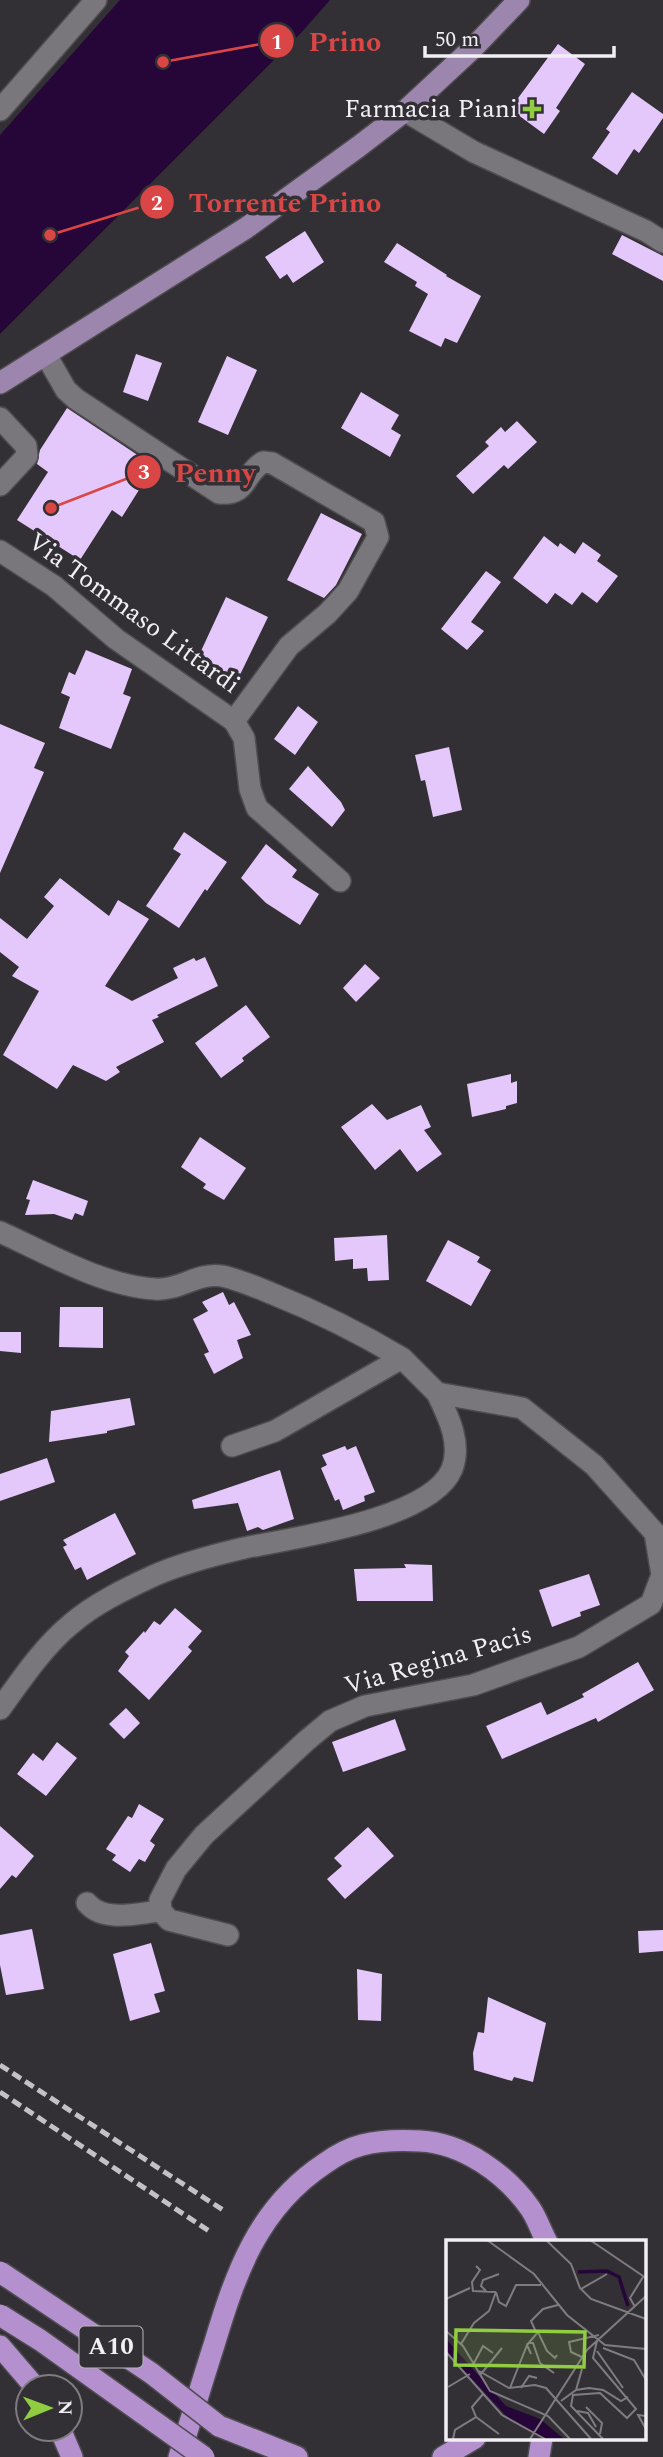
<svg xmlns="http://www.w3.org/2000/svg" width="663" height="2457" viewBox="0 0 663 2457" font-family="Spectral,serif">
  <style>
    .water { fill: #260538 }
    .building { fill: #e5c8fb }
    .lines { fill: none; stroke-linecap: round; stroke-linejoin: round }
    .minor-casing { stroke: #4e4c50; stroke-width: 24 }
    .major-casing { stroke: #4e4c50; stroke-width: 24 }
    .highway-casing { stroke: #4e4c50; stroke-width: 24 }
    .minor { stroke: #79767c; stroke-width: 21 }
    .major { stroke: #9c86ae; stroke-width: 21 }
    .highway { stroke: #b490cf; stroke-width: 21 }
    .rail { stroke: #c3c1c5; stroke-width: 5; stroke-dasharray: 10 5; stroke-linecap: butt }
    .highway-bridge-casing { stroke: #4e4c50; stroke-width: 24; stroke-linecap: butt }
    .highway-bridge { stroke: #b490cf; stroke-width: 21 }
    .poi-dot { fill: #90cd40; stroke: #333035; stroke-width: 2.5 }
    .labels { text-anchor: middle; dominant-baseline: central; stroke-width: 7; stroke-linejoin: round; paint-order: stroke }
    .shield { fill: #333035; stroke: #b8b6ba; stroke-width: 2 }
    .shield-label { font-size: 24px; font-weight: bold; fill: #f1eff3 }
    .poi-label { font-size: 26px; fill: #f1eff3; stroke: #333035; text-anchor: end }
    .street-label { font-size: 26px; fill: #f1eff3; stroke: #333035 }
    .inset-river { fill: none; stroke: #260538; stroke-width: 3.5 }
    .inset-road { fill: none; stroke: #7f7c81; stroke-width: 2 }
    .view { fill: #90cd40; fill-opacity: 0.15; stroke: #90cd40; stroke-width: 3.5 }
    .inset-edge { fill: none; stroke: #f1eff3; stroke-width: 3.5 }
    .leader { fill: none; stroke: #da4646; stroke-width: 2.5 }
    .callout-dot { fill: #da4646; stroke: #333035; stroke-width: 2.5 }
    .mark-label { font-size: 21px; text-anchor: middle; font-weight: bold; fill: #fff }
    .callout-label { font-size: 28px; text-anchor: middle; font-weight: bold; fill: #da4646; stroke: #333035; stroke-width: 7; stroke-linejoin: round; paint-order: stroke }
  </style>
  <rect width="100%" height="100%" fill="#333035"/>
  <path class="water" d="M120 0H330L301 33 0 334V135Z"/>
  <path class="building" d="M558 44 585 64 556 108 560 111 544 134 510 109Z
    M632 92 663 114V118L639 153 634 149 617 175 592 158 610 132 606 129Z
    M305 231 324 262 293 283 287 274 280 279 265 257Z
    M622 235 663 256V281L612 254Z
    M397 243 447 275 446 276 481 296 457 343 445 338 441 347 409 331 428 294 415 286 417 282 384 262Z
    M136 354 162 363 148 401 123 392Z
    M227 356 257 370 228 435 198 422Z
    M361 392 399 415 391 429 401 435 390 457 341 428Z
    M67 408 154 466 122 517 112 510 80 560 17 520 48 472 37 464 40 450Z
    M517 421 537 442 508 469 504 465 473 494 456 476 489 446 485 442 501 427 505 432Z
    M321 513 362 534 336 585 324 598 287 580Z
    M544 536 558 547 560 543 575 554 583 542 601 555 597 561 618 576 597 603 582 592 572 605 555 593 547 604 513 578Z
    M486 571 501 582 471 622 484 631 467 650 441 629Z
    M226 597 268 617 236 683 195 664Z
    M86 650 132 669 123 694 131 697 111 749 59 728 70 697 61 693 69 672 75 675Z
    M298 706 318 722 295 755 274 739Z
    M0 724 45 743 34 768 44 772 0 873Z
    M449 747 462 810 433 817 425 780 421 781 415 755Z
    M308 766 341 802 345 810 332 827 289 789Z
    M184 832 227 862 207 891 205 889 179 928 146 906 181 854 173 849Z
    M266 844 297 870 292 877 319 894 300 925 266 903 241 878Z
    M60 878 109 916 118 900 149 919 105 986 132 1001 178 978 173 968 194 958 196 961 205 957 218 986 157 1015 159 1017 152 1020 164 1042 116 1067 120 1072 106 1081 73 1065 57 1089 3 1055 39 991 12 976 19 967 0 952V918L27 939 54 906 44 897Z
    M365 964 380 978 356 1002 343 988Z
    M246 1005 270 1037 242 1058 244 1061 221 1078 195 1043Z
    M511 1074V1083L517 1081V1103L506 1106V1109L472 1117 467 1084Z
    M372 1104 387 1120 421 1105 431 1127 424 1130 442 1154 417 1172 400 1149 375 1170 341 1127Z
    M200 1137 246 1168 224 1200 203 1188 206 1184 181 1167Z
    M33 1180 88 1201 83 1216 75 1213 72 1220 54 1214 25 1215 30 1200 26 1199Z
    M387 1235 389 1280 368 1281 367 1268 353 1269V1259L335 1261 334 1238Z
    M448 1240 480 1257 477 1262 491 1270 471 1306 426 1281Z
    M223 1292 229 1305 234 1302 251 1335 237 1340 243 1358 214 1374 204 1354 209 1352 193 1319 208 1311 202 1302Z
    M60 1307H103V1348L59 1347Z
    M0 1332H21V1353L0 1351Z
    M130 1398 135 1425 107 1431V1433L49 1442 51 1411Z
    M345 1446 347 1450 356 1446 375 1492 364 1496 365 1501 343 1510 339 1499 335 1501 321 1468 327 1465 322 1455Z
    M47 1458 55 1482 0 1501V1474Z
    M280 1470 294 1519 263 1530 258 1527 247 1531 238 1503 194 1509 192 1500Z
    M115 1513 136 1554 87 1580 81 1567 75 1570 63 1547 67 1545 63 1540Z
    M404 1564 432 1565 433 1601H357L354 1569 406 1568Z
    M589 1574 600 1605 580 1612 581 1616 552 1627 539 1590Z
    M175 1608 202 1631 188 1647 192 1651 149 1700 118 1671 129 1656 125 1652 144 1631 145 1633 154 1621 160 1625Z
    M638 1662 654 1690 598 1722 596 1718 502 1759 486 1726 541 1702 547 1715 584 1697 582 1694Z
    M126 1708 140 1723 124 1739 109 1724Z
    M395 1719 406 1750 343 1772 332 1742Z
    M57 1742 77 1758 46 1796 17 1774 33 1753 43 1761Z
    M139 1804 164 1819 150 1841 155 1845 145 1862 139 1859 130 1872 112 1860 116 1855 106 1849 128 1816 132 1818Z
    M0 1826 34 1856 16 1878 12 1875 0 1889Z
    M368 1827 394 1856 345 1899 327 1879 342 1866 334 1858Z
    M32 1929 44 1989 6 1995 0 1965V1935Z
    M663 1930V1951L639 1953 638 1931Z
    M151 1943 165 1991 154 1994 160 2012 130 2021 113 1954Z
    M357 1969 382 1974 381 2021 358 2020Z
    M488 1997 546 2023 533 2082 514 2077 512 2081 474 2070 473 2053 478 2032 484 2033Z"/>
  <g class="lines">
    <g class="minor-casing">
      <path id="minor" d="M0 110 96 0
        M405 111 474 152 646 231 663 242
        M46 355 66 390 76 399 219 493C248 496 243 474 263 462L272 463 374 522 378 537 348 591 328 613 289 646 234 721
        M0 418 26 446 27 456 0 485
        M0 551 54 586 116 639 234 721 244 738 250 789 257 808 340 881
        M0 1232C47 1253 103 1286 155 1289 179 1291 198 1272 222 1276 240 1280 256 1287 273 1294 318 1312 360 1333 402 1358L275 1431 232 1446
        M0 1709C21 1680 43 1647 71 1624 94 1604 125 1589 153 1576 182 1563 214 1555 244 1548 292 1538 431 1520 452 1469 462 1443 448 1416 437 1393
        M87 1903C104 1923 137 1913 161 1911
        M228 1935 169 1920 161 1911 160 1900 176 1869 204 1835 306 1741 330 1721 365 1706 473 1685 579 1647 651 1604 662 1575 655 1533 594 1465 522 1408 437 1393 402 1358"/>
    </g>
    <g class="major-casing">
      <path id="major" d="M0 383 246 228 358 147 405 111 473 48 519 0"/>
    </g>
    <g class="highway-casing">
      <path id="highway" d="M0 2346 35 2387
        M219 2426 297 2457
        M60 2429 72 2457
        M179 2457C191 2420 202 2382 214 2345 236 2272 258 2208 324 2164 335 2156 350 2148 362 2145 381 2140 401 2140 420 2141 463 2143 506 2174 530 2208 537 2218 541 2231 547 2242
        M443 2457 475 2438
        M539 2457 542 2438"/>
    </g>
    <use href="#minor" class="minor"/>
    <use href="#major" class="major"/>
    <use href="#highway" class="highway"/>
    <path class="rail" d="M0 2065 223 2210
      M0 2092 212 2233"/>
    <g class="highway-bridge-casing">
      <path id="highway-bridge" d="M0 2272 151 2373 219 2426
        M0 2315 40 2340 204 2457"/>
    </g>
    <use href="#highway-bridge" class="highway-bridge"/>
  </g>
  <path class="poi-dot" d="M528.5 98.5h7v7h7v7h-7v7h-7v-7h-7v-7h7z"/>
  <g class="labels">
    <rect class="shield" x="79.5" y="2326.5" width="63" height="41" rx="5"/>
    <g class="shield-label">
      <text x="111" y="2347">A10</text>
    </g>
    <g class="poi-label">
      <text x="518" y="109">Farmacia Piani</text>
    </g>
    <g class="street-label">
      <text transform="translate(134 613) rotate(36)">Via Tommaso Littardi</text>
      <text transform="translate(438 1660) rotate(-16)">Via Regina Pacis</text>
    </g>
  </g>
  <g transform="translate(446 2240)">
    <rect width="200" height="200" fill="#333035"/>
    <path d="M0 99 60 166 94 179 118 199H101L64 180 0 111Z" fill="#260538"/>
    <path class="inset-river" d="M132 32 161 31 173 37 182 66"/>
    <path class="inset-road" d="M41 0 88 34 121 75 159 105 200 109M100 0 125 24 134 48 145 59 200 79M144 0 200 38M30 26 34 30 26 42 27 51 50 52M135 49 161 34M40 51 35 46 37 40 53 34M50 52 53 62 60 66 70 45H95M0 59 24 48M189 67 184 58 197 37M0 91 17 106 44 151 102 176 124 199M90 92 85 81 97 69 112 65M151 101 147 118 190 169 181 178 154 153 127 155 125 166 157 199M83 103H87L94 123 108 133M15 104 28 83 43 71 50 52M81 105 92 92 101 111 109 118 111 115M157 108 188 120 200 140M151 111 177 148M0 112 56 175 99 199M138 118 125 112 123 102 153 95M28 123 37 106 47 113M33 131 63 148 89 145 100 148 145 199M35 134 56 108M2 147 24 134M64 148 81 105 85 114M75 148 83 136 91 138M130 150 136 129M115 161 130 150 143 148 157 150 175 161 182 157M140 167 156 183 154 194M131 171 142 173 150 187M200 176 192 175 200 189M30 177 53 194M7 199 9 190 30 177 26 167 37 154M84 199 141 110 200 56"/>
    <path class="view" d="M10 90 139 92 138 127 9 125Z"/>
    <rect width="200" height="200" class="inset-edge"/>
  </g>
  <path class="leader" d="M163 62L277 41M50 235L157 202M51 508L144 472"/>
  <g class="callout-dot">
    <circle cx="163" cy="62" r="7"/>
    <circle cx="50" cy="235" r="7"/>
    <circle cx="51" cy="508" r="7"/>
    <circle cx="277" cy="41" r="18"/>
    <circle cx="157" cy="202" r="18"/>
    <circle cx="144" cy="472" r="18"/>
  </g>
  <g class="mark-label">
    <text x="277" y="49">1</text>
    <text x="157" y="210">2</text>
    <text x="144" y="479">3</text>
  </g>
  <g class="callout-label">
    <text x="345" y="51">Prino</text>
    <text x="285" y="212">Torrente Prino</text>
    <text x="215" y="482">Penny</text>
  </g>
  <g transform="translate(49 2408) rotate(89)"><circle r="33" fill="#333035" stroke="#7f7c81" stroke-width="2"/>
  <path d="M0-5L12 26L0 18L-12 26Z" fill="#90cd40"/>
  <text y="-10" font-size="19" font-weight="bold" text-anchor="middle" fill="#f1eff3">N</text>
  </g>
  <path d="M425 46v10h189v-10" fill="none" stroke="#f1eff3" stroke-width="3.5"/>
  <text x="435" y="46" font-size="21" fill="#f1eff3" stroke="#333035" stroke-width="5" paint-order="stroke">50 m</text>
</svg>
